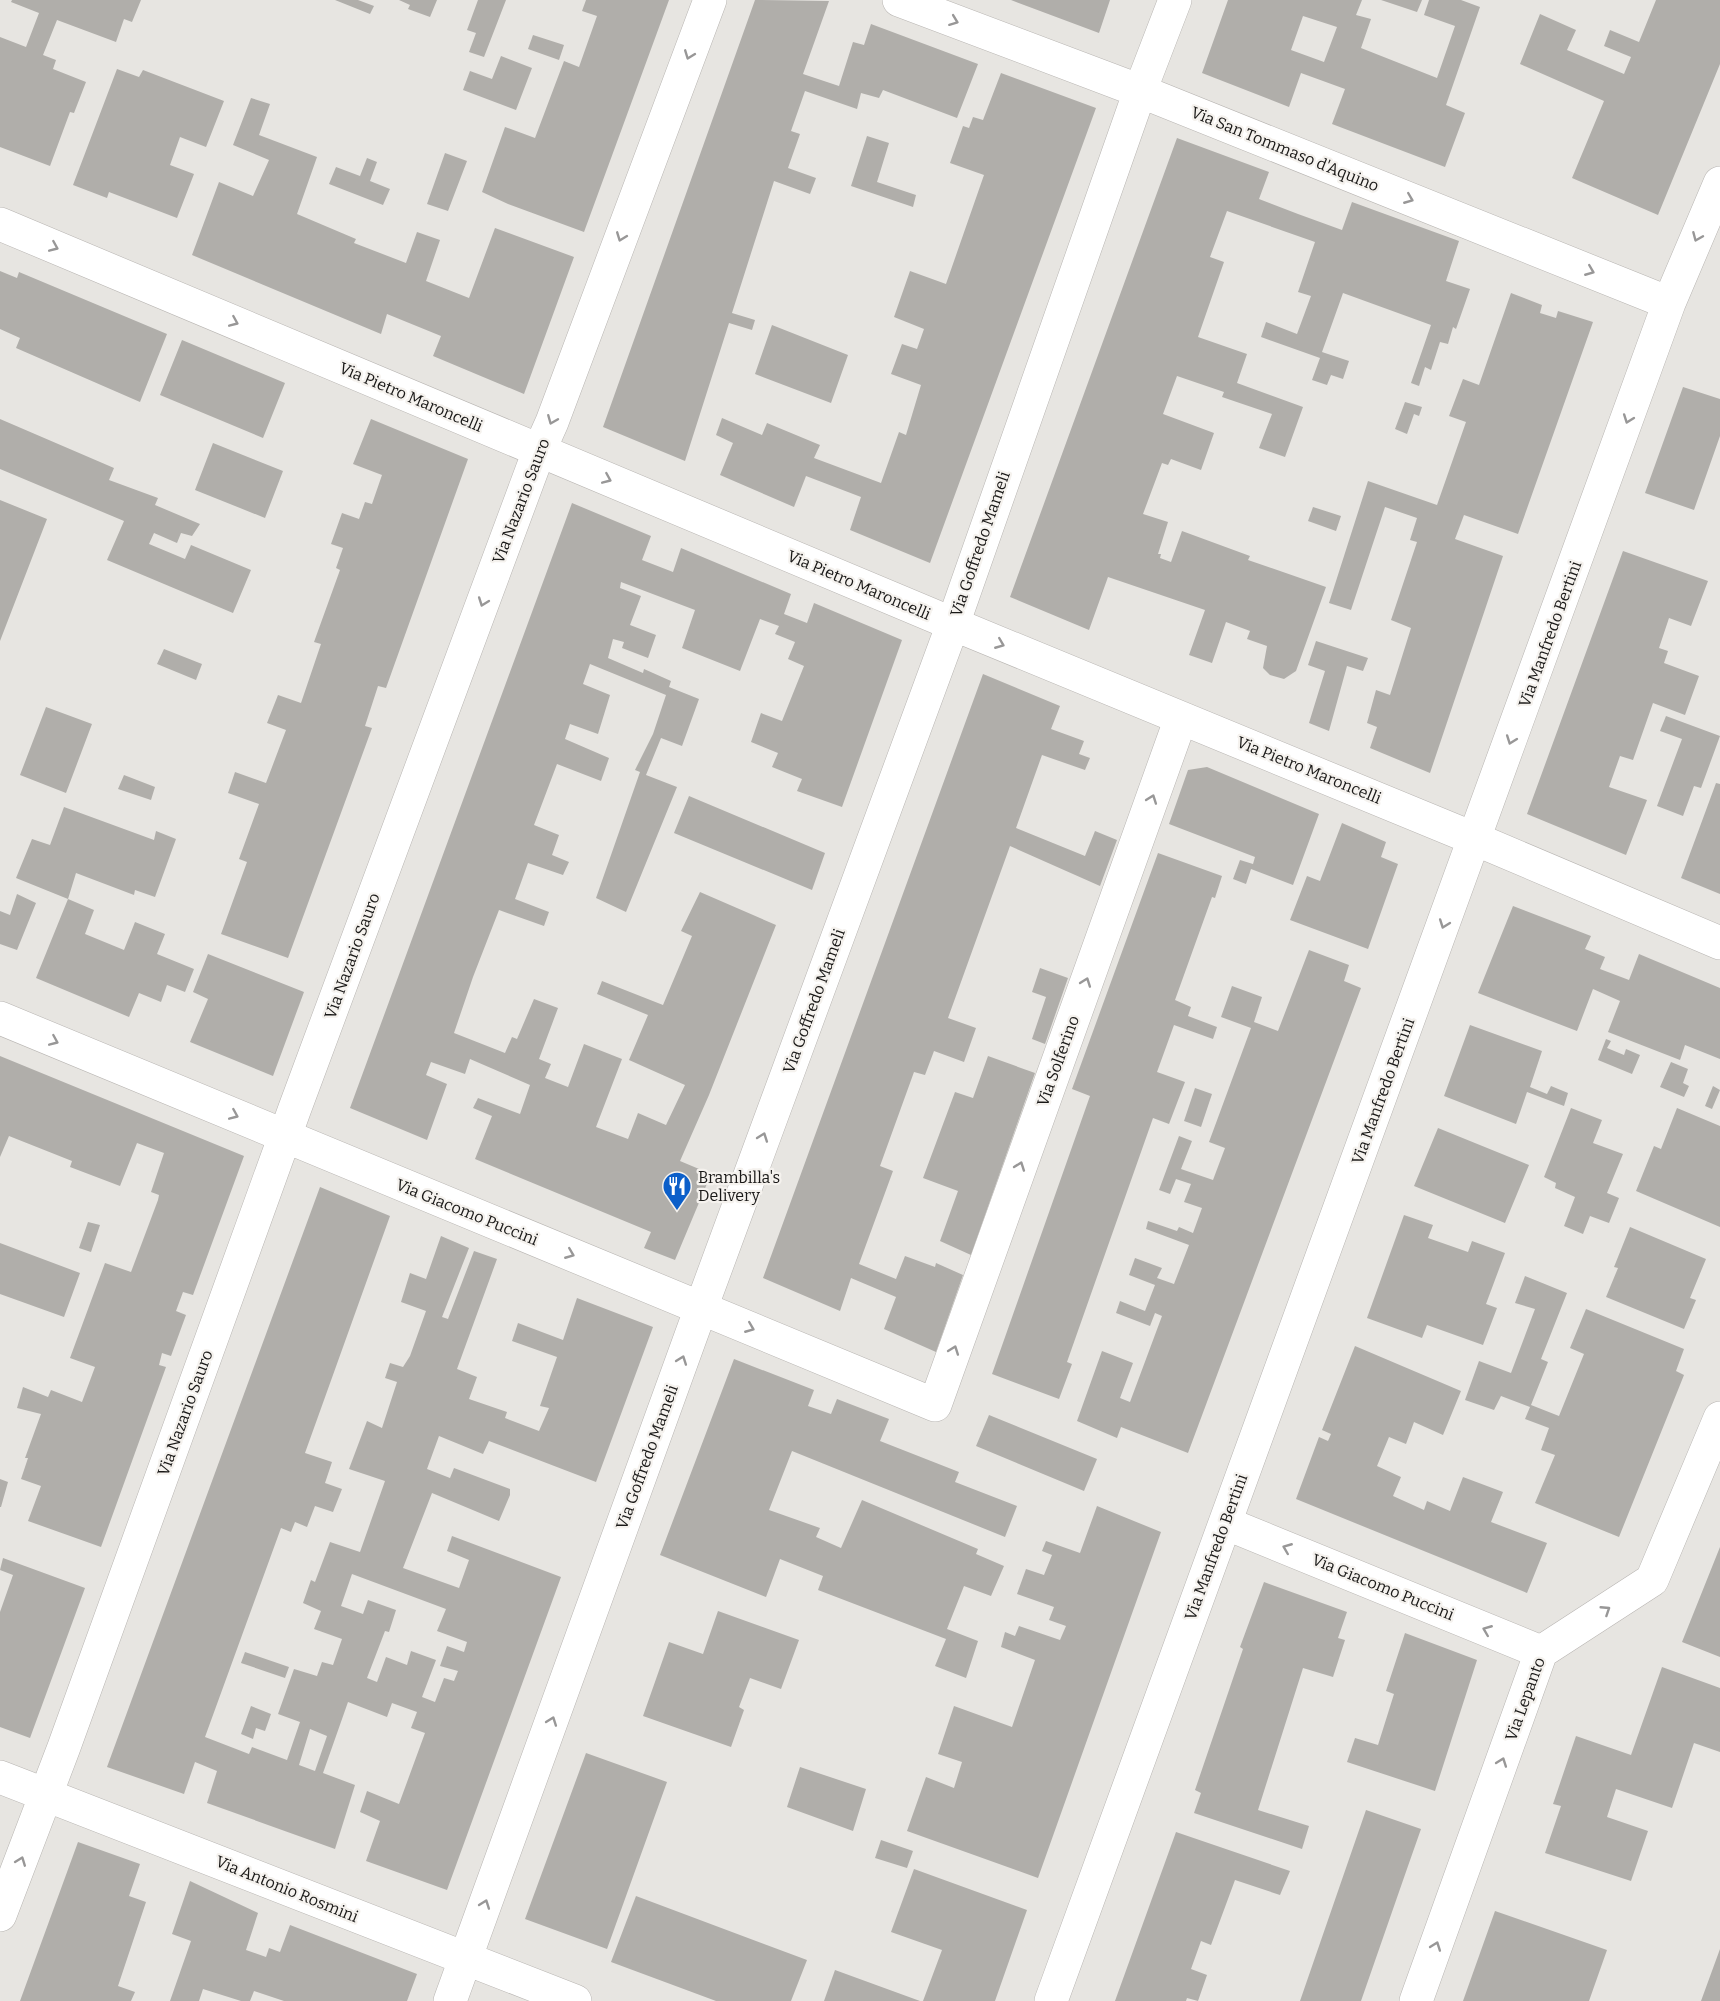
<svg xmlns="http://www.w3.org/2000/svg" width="1720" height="2001" viewBox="0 0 1720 2001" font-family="Bitter,serif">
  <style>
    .building { fill: #b0aeaa; fill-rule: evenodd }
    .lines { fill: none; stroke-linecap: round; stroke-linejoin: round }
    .minor-casing { stroke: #b8b5b2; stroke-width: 34 }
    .minor { stroke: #fff; stroke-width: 33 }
    .oneway { stroke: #989797 }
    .labels { text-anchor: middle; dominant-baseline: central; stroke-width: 4.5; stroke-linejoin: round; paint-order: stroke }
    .street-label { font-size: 16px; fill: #191817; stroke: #f5f2ee }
    .poi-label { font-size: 16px; fill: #191817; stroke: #f5f2ee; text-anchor: start }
  </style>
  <rect width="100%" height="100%" fill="#e7e5e1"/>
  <path class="building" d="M12 0H141L132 22 124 19 116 42 57 20 43 55 56 60 53 69 86 82 74 113 70 112 50 166 0 147V37L26 47 39 13 11 2Z
    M335 0H358L374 6 370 14Z
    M399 0H437L430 17 408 9 410 5Z
    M478 0H506L484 57 469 52 476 33 467 30Z
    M586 0H669L584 232 508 204 482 192 505 127 535 138 564 61 579 67 597 16 582 11Z
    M755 0 829 1 803 74 839 86 853 42 864 45 871 24 978 64 957 118 883 90 879 98 861 93 857 109 805 91 791 131 800 134 788 168 816 178 810 194 774 181 732 313 755 320 752 330 729 323 685 461 603 427Z
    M1011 0H1110L1099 33Z
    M1228 0H1362L1356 15 1371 19 1361 48 1437 78 1455 26 1424 15 1429 0H1461L1480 7 1446 105 1465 113 1445 167 1332 124 1345 89 1301 73 1289 107 1202 73ZM1303 16 1337 27 1324 62 1291 50Z
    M1381 0H1422L1417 12Z
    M1656 0H1720V64L1658 215 1572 178 1604 101 1520 64 1540 14 1576 30 1567 50 1624 74 1631 57 1604 46 1610 30 1639 42Z
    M533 35 564 45 559 60 528 49Z
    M501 56 532 68 516 110 463 90 470 71 492 79Z
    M117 69 139 77 143 70 224 101 206 147 180 137 170 165 194 174 177 218 109 192 107 198 73 185Z
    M1001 73 1096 108 930 563 850 530 861 497 806 476 794 507 720 475 733 443 716 435 722 418 762 435 767 423 820 445 814 458 881 483 899 432 906 435 921 385 891 374 902 344 917 349 924 329 894 317 910 271 946 284 984 175 950 163 963 126 969 128 973 117 983 120Z
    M251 98 270 104 259 135 317 157 297 214 356 239 354 243 406 263 417 232 440 240 426 281 469 298 495 228 574 257 524 394 433 356 441 336 387 314 381 334 192 255 219 182 253 196 269 160 233 145Z
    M867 136 889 143 877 182 916 195 913 207 851 186Z
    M1177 138 1269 172 1259 199 1298 214 1342 230 1352 202 1459 241 1446 281 1470 289 1456 329 1453 327 1448 344 1440 342 1431 370 1425 367 1419 386 1411 383 1431 325 1343 293 1322 352 1349 361 1343 379 1331 375 1327 385 1312 380 1320 358 1261 337 1266 322 1297 334 1311 296 1298 292 1315 242 1227 211 1210 257 1224 262 1198 337 1247 354 1237 383 1303 407 1285 457 1259 448 1272 414 1222 397 1224 392 1177 376 1163 414 1214 433 1201 470 1171 459 1168 465 1162 463 1143 514 1168 522 1158 554H1161L1160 558 1171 562 1182 531 1250 556 1248 560 1326 587 1296 671 1284 679 1270 675 1263 668 1267 646 1247 639 1250 631 1226 622 1212 663 1189 655 1205 610 1108 577 1089 630 1010 597Z
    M445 153 467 161 448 211 427 204Z
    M367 158 377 162 370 181 390 189 383 205 329 184 336 167 360 176Z
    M0 271 17 278 19 272 167 334 140 402 16 348 20 338 0 329Z
    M1511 293 1542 305 1540 313 1556 318 1558 311 1593 322 1518 534 1464 515 1455 539 1503 556 1430 773 1370 748 1377 727 1367 723 1376 690 1390 695 1411 628 1391 620 1417 542 1410 540 1417 518 1385 507 1351 610 1329 603 1368 481 1437 505 1466 422 1449 416 1463 379 1479 385Z
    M772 325 848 355 831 403 755 374Z
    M182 340 285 383 263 438 160 395Z
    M1683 387 1720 399V436L1694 510 1645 493Z
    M1405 402 1422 407 1419 416 1414 414 1407 434 1395 429Z
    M0 419 114 468 109 480 158 498 155 505 200 524 192 536 181 533 177 543 154 533 149 544 185 559 191 545 251 570 233 613 107 560 124 521 0 469Z
    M371 419 468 459 386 688 378 686 365 726 372 728 288 958 221 934 247 862 239 859 259 804 228 793 235 772 266 783 286 730 267 723 278 695 301 703 321 644 314 642 340 570 336 568 343 548 331 544 342 513 359 519 365 502 372 504 382 475 353 464Z
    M213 443 283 471 265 518 195 490Z
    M0 500 47 519 0 641Z
    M572 503 651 536 642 560 673 572 681 548 791 594 784 614 807 623 814 603 902 640 842 807 797 791 802 779 772 767 778 753 751 742 761 713 782 721 804 666 788 659 795 642 775 634 779 626 760 619 740 671 682 648 695 610 621 582 620 588 641 596 630 625 656 635 648 658 622 648 624 642 613 639 608 658 643 673 644 669 671 681 669 687 699 699 682 746 661 738 646 775 677 787 626 912 596 898 640 772 635 770 653 734 666 695 590 664 583 684 610 695 598 734 570 724 565 739 609 758 601 781 557 764 534 825 559 835 552 855 569 862 563 875 528 863 515 899 549 912 544 926 499 910 473 977 454 1033 505 1053 512 1037 517 1039 534 999 558 1008 539 1059 551 1064 545 1078 568 1087 584 1044 622 1059 596 1127 628 1139 638 1113 666 1125 685 1085 629 1060 648 1015 597 994 602 981 663 1005 692 936 681 931 700 892 776 925 709 1095 680 1161 711 1174 675 1260 644 1248 651 1232 475 1159 492 1116 473 1108 478 1098 520 1114 530 1085 470 1059 465 1074 431 1062 426 1075 447 1084 427 1140 350 1108Z
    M1313 507 1341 516 1336 531 1308 521Z
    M1623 551 1708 581 1691 626 1669 618 1659 648 1668 651 1664 663 1699 676 1685 715 1653 703 1633 760 1620 756 1609 787 1647 800 1626 855 1527 814Z
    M1316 641 1368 658 1363 671 1347 666 1329 731 1309 723 1325 671 1308 665Z
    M164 649 202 664 196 680 157 664Z
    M983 674 1060 706 1051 729 1084 741 1079 754 1090 758 1085 770 1042 755 1016 828 1085 856 1095 831 1117 840 1100 886 1010 846 948 1018 976 1028 964 1062 934 1051 925 1075 914 1072 880 1166 893 1171 859 1264 896 1279 905 1256 935 1267 936 1263 963 1275 936 1352 884 1329 896 1297 851 1278 840 1311 763 1278Z
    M46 707 92 724 66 793 20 775Z
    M1666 716 1720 736 1701 788 1694 786 1683 816 1657 806 1682 739 1660 731Z
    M1207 767 1319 814 1293 885 1251 869 1246 884 1233 879 1240 860 1253 864 1255 857 1169 824 1188 770Z
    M124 775 155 787 151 800 118 789Z
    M1716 783 1720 784V894L1681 878Z
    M689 796 825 853 812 890 674 833Z
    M64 807 154 840 156 831 176 839 155 897 135 890 134 895 76 873 68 899 16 878 32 839 50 845Z
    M1342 823 1386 842 1381 857 1398 864 1368 949 1290 920 1307 876 1320 881Z
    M1158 853 1222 876 1215 898 1212 897 1175 1000 1191 1007 1188 1016 1217 1027 1213 1039 1174 1025 1157 1072 1185 1082 1169 1124 1153 1118 1067 1362 1072 1364 1059 1399 992 1374 1090 1096 1072 1089Z
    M17 894 36 903 17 950 0 944V911L10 915Z
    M68 899 94 910 85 934 124 950 135 922 165 934 157 954 194 969 185 992 167 985 161 1002 139 993 129 1017 36 978Z
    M1513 906 1591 936 1585 949 1605 957 1600 969 1629 980 1639 954 1720 988V1059L1685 1045 1680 1060 1608 1032 1620 1001 1593 989 1577 1031 1478 993Z
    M1309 950 1349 965 1344 981 1361 988 1188 1453 1121 1427 1117 1438 1077 1421 1102 1351 1133 1363 1120 1398 1130 1402 1162 1316 1155 1313 1150 1326 1116 1313 1120 1301 1145 1311 1155 1285 1129 1275 1135 1258 1162 1268 1157 1278 1174 1284 1189 1245 1146 1229 1148 1221 1177 1231 1179 1227 1193 1233 1202 1208 1184 1202 1191 1184 1176 1179 1170 1194 1159 1190 1179 1136 1192 1141 1181 1169 1213 1180 1225 1148 1209 1142 1251 1028 1221 1017 1232 986 1262 997 1254 1022 1278 1031Z
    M208 954 304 992 273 1076 190 1042 208 999 193 992Z
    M1040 968 1068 978 1045 1044 1032 1039 1046 997 1032 992Z
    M1470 1025 1542 1051 1530 1087 1547 1094 1551 1086 1568 1093 1564 1106 1527 1092 1516 1124 1444 1096Z
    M1606 1039 1611 1041 1607 1048 1624 1055 1626 1049 1640 1055 1632 1074 1598 1060Z
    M0 1056 244 1156 193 1295 183 1292 176 1311 186 1315 171 1356 162 1353 159 1365 166 1367 101 1547 28 1521 41 1486 21 1479 28 1458H25L41 1414 17 1408 23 1387 48 1397 51 1390 82 1402 95 1367 70 1358 105 1263 131 1272 158 1200 159 1195 151 1192 164 1153 137 1143 120 1186 70 1167 72 1161 9 1136 0 1157Z
    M988 1056 1035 1073 971 1255 940 1241 958 1191 923 1178 955 1092 973 1098Z
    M1671 1062 1688 1069 1683 1083 1689 1086 1684 1097 1660 1087Z
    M1713 1086 1720 1090 1712 1109 1705 1106Z
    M1195 1088 1212 1094 1201 1127 1184 1121Z
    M1571 1108 1602 1120 1593 1143 1623 1154 1607 1193 1619 1198 1609 1223 1590 1216 1583 1234 1564 1226 1575 1197 1555 1188 1556 1183 1544 1177Z
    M1677 1108 1720 1126V1227L1636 1191 1654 1146 1661 1149Z
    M1438 1128 1529 1165 1505 1223 1414 1186Z
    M320 1187 390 1216 305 1453 332 1462 325 1483 342 1489 333 1512 315 1506 307 1527 295 1522 291 1532 281 1528 205 1737 249 1754 252 1747 287 1760 300 1722 278 1714 294 1669 317 1676 322 1662 333 1665 342 1639 314 1629 321 1611 303 1603 311 1580 315 1582 330 1542 360 1552 385 1481 349 1469 367 1421 382 1428 397 1382 385 1378 390 1363 403 1367 410 1356 426 1311 401 1302 410 1273 426 1279 441 1236 469 1248 442 1317 448 1319 474 1251 497 1259 457 1369 477 1377 469 1399 507 1412 505 1418 539 1431 549 1408 540 1406 557 1357 512 1341 518 1323 563 1340 577 1298 653 1327 596 1482 489 1441 483 1454 439 1436 427 1469 450 1478 454 1468 510 1489V1495L499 1521 432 1493 403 1568 459 1588 469 1560 447 1551 452 1536 561 1577 447 1890 366 1861 380 1821 360 1812 367 1791 399 1804 425 1733 411 1728 417 1712 392 1703 387 1717 348 1702 323 1773 355 1785 335 1849 207 1803 217 1771 195 1762 184 1794 107 1767ZM352 1574 446 1609 437 1631 467 1642 464 1652 447 1646 440 1666 458 1671 454 1681 444 1678 435 1702 422 1697 436 1660 411 1651 407 1665 386 1657 377 1682 367 1678 385 1631 389 1632 396 1610 368 1600 363 1614 341 1606ZM310 1729 327 1736 315 1771 299 1765Z
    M1404 1215 1433 1225 1428 1238 1468 1252 1472 1241 1505 1253 1486 1304 1497 1308 1483 1345 1427 1325 1422 1338 1367 1318Z
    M88 1222 100 1225 91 1252 79 1248Z
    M1630 1227 1706 1259 1690 1298 1696 1300 1684 1329 1606 1297 1618 1268 1614 1267Z
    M0 1243 80 1273 64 1317 0 1294Z
    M1525 1276 1567 1293 1541 1359 1548 1362 1531 1405 1559 1416 1584 1354 1570 1348 1586 1309 1684 1349 1676 1371 1684 1375 1619 1537 1535 1503 1555 1455 1541 1450 1549 1428 1525 1419 1530 1407 1501 1396 1494 1410 1465 1400 1479 1361 1511 1373 1535 1309 1515 1303Z
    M1355 1346 1461 1391 1443 1435 1414 1422 1406 1444 1389 1437 1377 1466 1401 1477 1393 1496 1424 1510 1427 1501 1450 1511 1463 1477 1503 1492 1491 1522 1547 1543 1527 1593 1296 1499 1319 1437 1328 1441 1331 1434 1322 1430Z
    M734 1359 814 1390 808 1406 831 1414 837 1399 889 1419 880 1441 959 1472 955 1482 1017 1506 1005 1537 792 1451 769 1510 820 1528 816 1537 841 1548 862 1500 978 1549 976 1554 1004 1566 991 1596 964 1586 947 1629 978 1641 966 1678 935 1666 946 1639 818 1590 823 1576 780 1559 766 1597 660 1555Z
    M989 1415 1097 1459 1084 1491 976 1446Z
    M0 1479 8 1482 1 1507H0Z
    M1097 1506 1161 1532 1038 1878 907 1831 926 1777 954 1788 962 1762 938 1754 954 1706 1012 1727 1035 1660 1001 1647 1005 1632 1015 1636 1019 1626 1060 1640 1066 1626 1049 1620 1054 1607 1017 1594 1026 1569 1044 1575 1052 1555 1042 1551 1046 1541 1080 1553Z
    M1720 1547V1657L1682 1642Z
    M3 1558 85 1588 30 1738 0 1727V1612L13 1575 0 1570Z
    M1264 1582 1347 1612 1338 1638 1345 1640 1333 1677 1303 1668 1258 1810 1309 1826 1302 1849 1194 1813 1201 1793 1195 1790 1243 1649 1240 1647Z
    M718 1611 799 1640 781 1689 750 1678 739 1707 744 1710 731 1747 643 1716 669 1642 703 1654Z
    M1405 1633 1477 1660 1435 1791 1347 1762 1355 1738 1378 1745 1394 1694 1386 1691Z
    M245 1652 289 1667 285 1678 241 1663Z
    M1662 1667 1720 1688V1752L1694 1743 1672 1808 1616 1789 1607 1817 1648 1831 1631 1881 1545 1853 1561 1806 1553 1804 1576 1736 1631 1755Z
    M251 1706 271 1714 265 1731 256 1728 253 1739 241 1734Z
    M586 1753 667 1782 607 1949 525 1919Z
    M800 1767 866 1789 853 1831 787 1807Z
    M1366 1810 1421 1829 1408 1866 1361 2001H1300Z
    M1176 1832 1290 1871 1280 1895 1235 1880 1211 1945 1201 1941 1191 1969 1207 1975 1198 2001 1187 1998 1186 2001H1115Z
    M881 1840 913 1851 907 1868 875 1858Z
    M78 1842 140 1864 129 1896 146 1902 118 1986 135 1992 131 2001H20Z
    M914 1869 1027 1910 995 2001H923L942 1950 891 1932Z
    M190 1881 258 1913 246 1950 266 1957 269 1948 280 1952 290 1925 417 1974 407 2001H284L254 1991 250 2001H241L203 1989 199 2001H170L191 1941 172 1934Z
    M636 1896 807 1960 791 2001H716L611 1962Z
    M1495 1911 1607 1950 1589 2001H1463Z
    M1720 1949V2001H1701Z
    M835 1970 920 2001H824Z"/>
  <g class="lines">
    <g class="minor-casing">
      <path id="minor" d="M899 0 1140 91 1669 303
        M0 224 953 624 1475 839 1720 943
        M0 1018 935 1405 1181 718
        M1225 1523 1541 1652
        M0 1777 575 2001
        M0 1915 64 1747 295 1108 539 451 552 422 710 0
        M450 2001 701 1308 953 624 1140 91 1175 0
        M1051 2001 1669 303 1720 183
        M1416 2001 1541 1652 1652 1580 1720 1418"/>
    </g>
    <use href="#minor" class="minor"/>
  </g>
  <defs><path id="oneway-chevron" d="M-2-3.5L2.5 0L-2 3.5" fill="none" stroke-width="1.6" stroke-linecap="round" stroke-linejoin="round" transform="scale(1.5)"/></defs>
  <g class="oneway">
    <use href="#oneway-chevron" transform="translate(954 21) rotate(21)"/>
    <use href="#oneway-chevron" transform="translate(689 55) rotate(111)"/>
    <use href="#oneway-chevron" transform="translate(1409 199) rotate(22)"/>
    <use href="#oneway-chevron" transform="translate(621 237) rotate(111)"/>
    <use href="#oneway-chevron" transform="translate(1697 237) rotate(113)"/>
    <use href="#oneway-chevron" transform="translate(54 247) rotate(23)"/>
    <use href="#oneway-chevron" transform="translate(1590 271) rotate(22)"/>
    <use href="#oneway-chevron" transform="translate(234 322) rotate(23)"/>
    <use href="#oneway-chevron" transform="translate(1628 419) rotate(110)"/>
    <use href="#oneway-chevron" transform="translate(552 420) rotate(112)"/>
    <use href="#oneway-chevron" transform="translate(607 479) rotate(23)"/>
    <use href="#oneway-chevron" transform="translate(483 602) rotate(110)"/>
    <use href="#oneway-chevron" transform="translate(1000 644) rotate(22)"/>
    <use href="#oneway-chevron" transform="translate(1511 740) rotate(110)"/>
    <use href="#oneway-chevron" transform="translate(1152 799) rotate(-70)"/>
    <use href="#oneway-chevron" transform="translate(1444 924) rotate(110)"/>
    <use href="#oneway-chevron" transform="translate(1086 982) rotate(-70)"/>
    <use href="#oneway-chevron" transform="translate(54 1041) rotate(23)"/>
    <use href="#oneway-chevron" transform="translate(234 1115) rotate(23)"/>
    <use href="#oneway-chevron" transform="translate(763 1137) rotate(-70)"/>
    <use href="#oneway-chevron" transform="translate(1020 1166) rotate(-70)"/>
    <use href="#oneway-chevron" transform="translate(570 1254) rotate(22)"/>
    <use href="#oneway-chevron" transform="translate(750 1328) rotate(22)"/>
    <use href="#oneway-chevron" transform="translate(954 1350) rotate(-70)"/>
    <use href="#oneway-chevron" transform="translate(682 1360) rotate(-70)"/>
    <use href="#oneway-chevron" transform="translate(1287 1548) rotate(-158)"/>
    <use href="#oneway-chevron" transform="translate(1606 1610) rotate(-33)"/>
    <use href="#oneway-chevron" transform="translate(1487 1630) rotate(-158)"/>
    <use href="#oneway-chevron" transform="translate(552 1721) rotate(-70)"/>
    <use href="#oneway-chevron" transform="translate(1502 1762) rotate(-70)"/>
    <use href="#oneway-chevron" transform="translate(21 1861) rotate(-69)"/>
    <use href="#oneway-chevron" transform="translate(485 1904) rotate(-70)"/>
    <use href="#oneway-chevron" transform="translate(1436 1946) rotate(-70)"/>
  </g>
  <defs>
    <g id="restaurant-pin" transform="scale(1.5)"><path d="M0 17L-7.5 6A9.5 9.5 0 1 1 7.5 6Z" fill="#0c5fc9" stroke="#f5f2ee"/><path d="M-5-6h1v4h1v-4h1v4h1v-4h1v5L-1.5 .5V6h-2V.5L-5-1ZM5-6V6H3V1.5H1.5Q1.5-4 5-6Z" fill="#fff"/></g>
  </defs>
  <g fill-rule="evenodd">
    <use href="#restaurant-pin" x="677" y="1186"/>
  </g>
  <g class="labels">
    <g class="street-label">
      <text transform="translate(1285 149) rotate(22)">Via San Tommaso d'Aquino</text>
      <text transform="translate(411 397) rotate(23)">Via Pietro Maroncelli</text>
      <text transform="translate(521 501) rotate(-69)">Via Nazario Sauro</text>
      <text transform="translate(980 544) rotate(-71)">Via Goffredo Mameli</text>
      <text transform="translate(859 585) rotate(23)">Via Pietro Maroncelli</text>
      <text transform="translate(1550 634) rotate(-70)">Via Manfredo Bertini</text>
      <text transform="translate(1309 770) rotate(22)">Via Pietro Maroncelli</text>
      <text transform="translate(352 956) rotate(-70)">Via Nazario Sauro</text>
      <text transform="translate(814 1001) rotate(-70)">Via Goffredo Mameli</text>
      <text transform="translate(1058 1061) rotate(-70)">Via Solferino</text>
      <text transform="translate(1383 1091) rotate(-70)">Via Manfredo Bertini</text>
      <text transform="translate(467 1212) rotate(22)">Via Giacomo Puccini</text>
      <text transform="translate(185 1413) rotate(-70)">Via Nazario Sauro</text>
      <text transform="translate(647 1457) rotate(-70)">Via Goffredo Mameli</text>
      <text transform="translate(1216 1547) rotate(-70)">Via Manfredo Bertini</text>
      <text transform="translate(1383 1587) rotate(22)">Via Giacomo Puccini</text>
      <text transform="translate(1525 1699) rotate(-70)">Via Lepanto</text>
      <text transform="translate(287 1889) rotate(22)">Via Antonio Rosmini</text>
    </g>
    <g class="poi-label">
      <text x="698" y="1177">Brambilla's<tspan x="698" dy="18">Delivery</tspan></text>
    </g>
  </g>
</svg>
